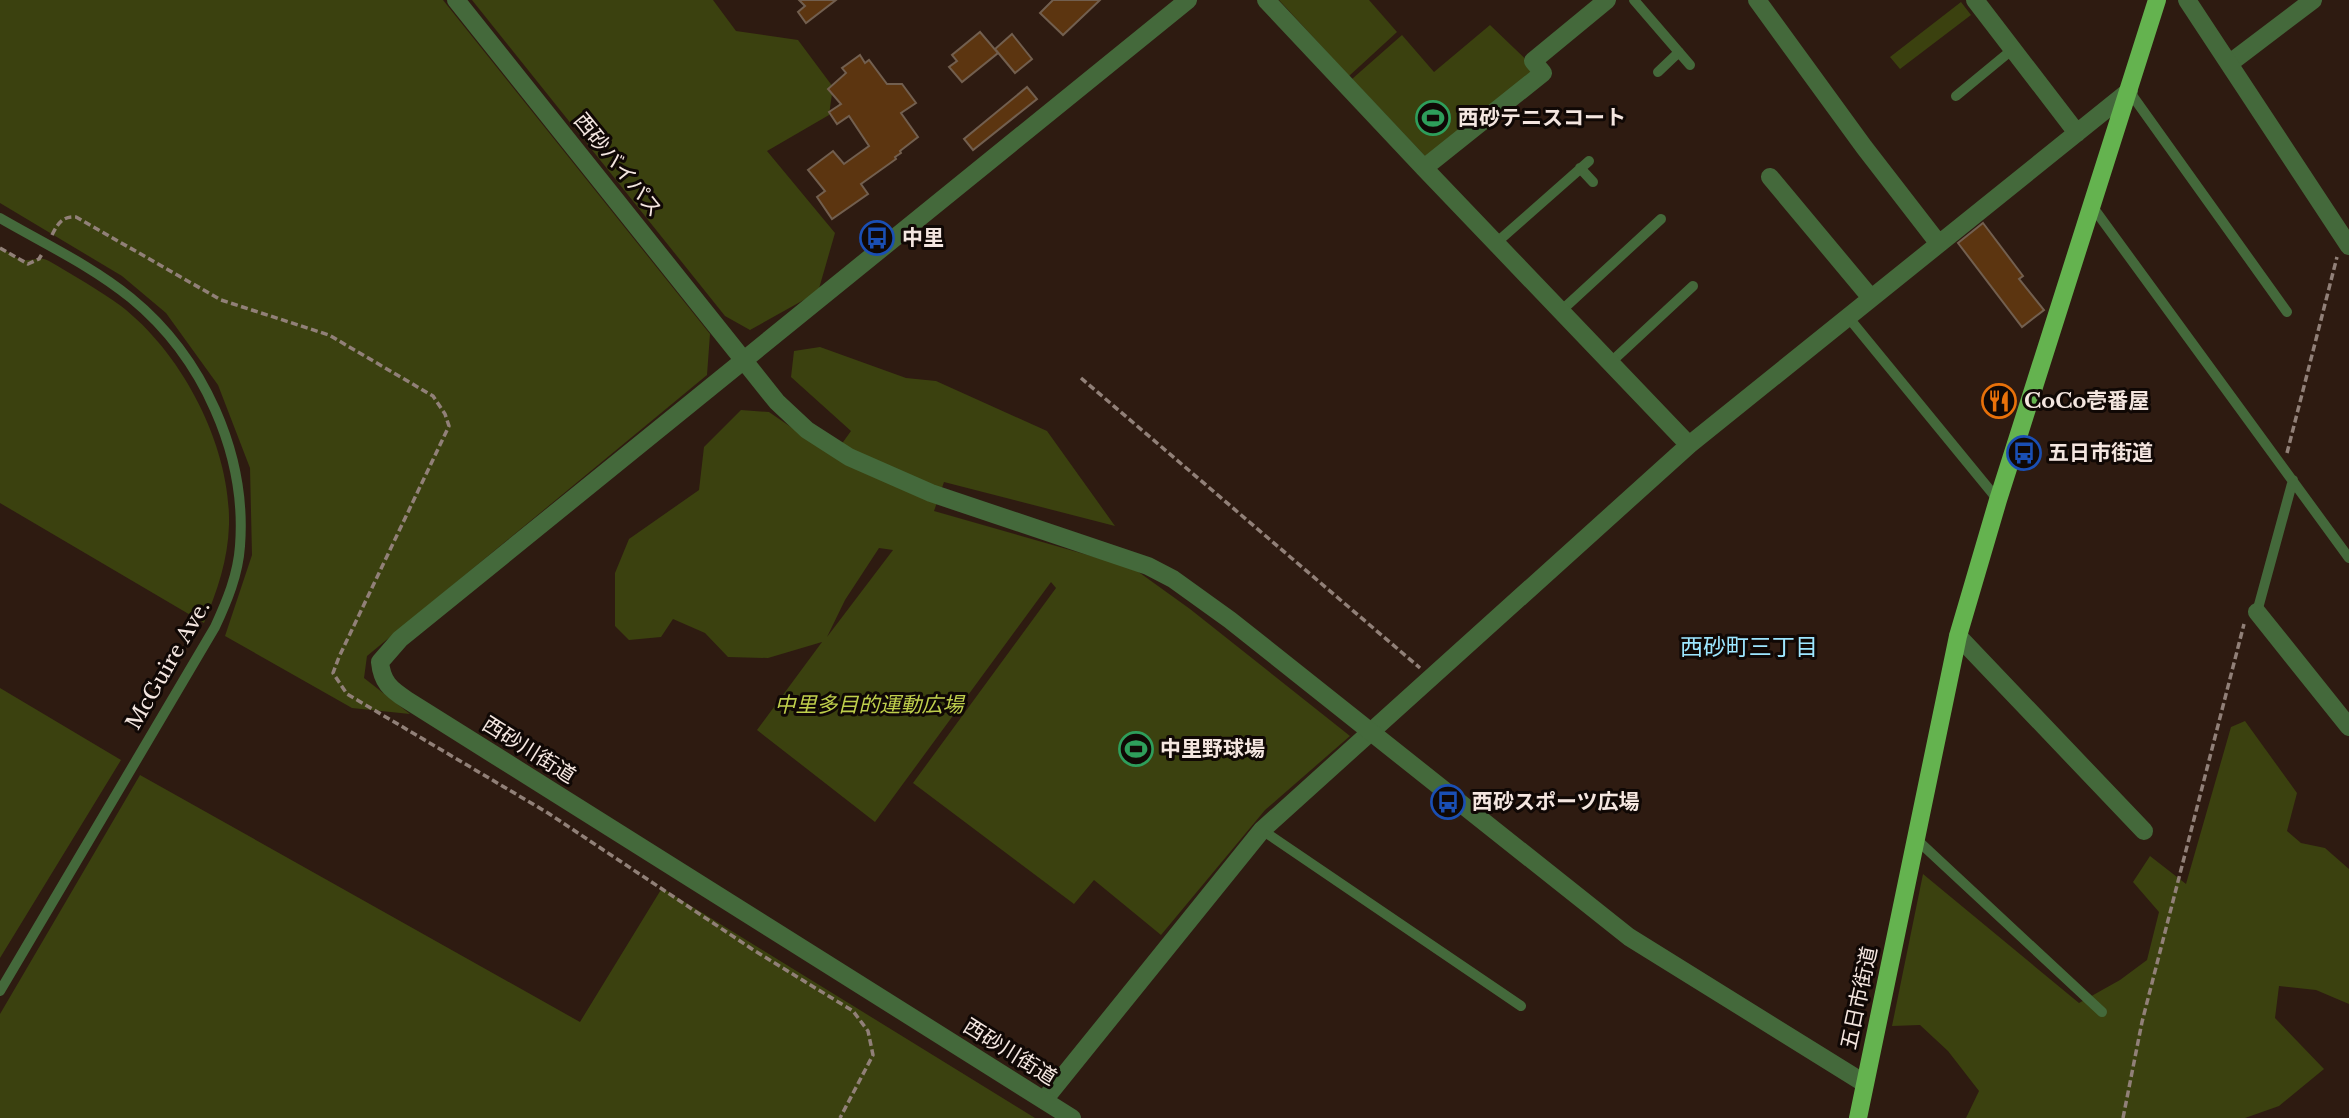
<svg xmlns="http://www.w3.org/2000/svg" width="2349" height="1118" viewBox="0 0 2349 1118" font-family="'Libre Baskerville','Noto Sans JP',serif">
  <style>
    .green { fill: #3b410f; fill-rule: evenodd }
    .building { fill: #5c3510; stroke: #725f4f; stroke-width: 2 }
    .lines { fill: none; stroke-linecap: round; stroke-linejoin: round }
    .path { stroke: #918078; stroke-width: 3.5; stroke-dasharray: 7 3.5; stroke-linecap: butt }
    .service { stroke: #44693b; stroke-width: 10 }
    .minor { stroke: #44693b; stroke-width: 18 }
    .tertiary { stroke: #44693b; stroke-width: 18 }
    .primary { stroke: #64b34f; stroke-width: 18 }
    .labels { text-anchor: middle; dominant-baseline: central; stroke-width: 6; stroke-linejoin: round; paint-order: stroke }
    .poi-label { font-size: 21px; font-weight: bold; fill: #f4e6e0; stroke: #100805; text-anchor: start }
    .street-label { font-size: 21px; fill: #f4e6e0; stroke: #100805 }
    .park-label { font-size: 21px; font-style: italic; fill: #bfcf4c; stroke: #100805 }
    .neighbourhood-label { font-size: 23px; fill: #9de6ff; stroke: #100805 }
  </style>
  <rect width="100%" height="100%" fill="#2e1b11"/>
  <path class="green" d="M0 0H443L710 334 707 375 367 656 364 678 410 714 352 708 225 636 252 555 250 468 218 385 166 313 122 276 0 203Z
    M472 0H713L736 31 798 40 833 87 829 115 767 151 835 233 818 292 750 330 725 316Z
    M1279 0H1369L1397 32 1349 76Z
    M1961 2 1971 15 1900 69 1890 57Z
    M1490 25 1538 71 1426 157 1352 79 1402 35 1434 72Z
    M0 247C7 251 16 259 23 260 32 261 41 256 49 261 73 275 99 290 121 306 183 354 231 447 229 525 228 560 217 591 204 623L0 503Z
    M820 347 906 378 936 381 1047 431 1115 526 944 482 934 511 1133 568 1190 609 1350 736 1265 810 1161 935 1094 880 1074 904 913 783 1056 588 1051 582 875 822 757 730 822 642 768 658 728 657 705 633 673 619 661 637 629 640 615 626V573L629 539 699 490 704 447 741 410 769 412 833 456 851 431 791 377 794 351ZM879 548 893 550 827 637 845 600Z
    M0 688 121 760 0 958Z
    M2245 721 2297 793 2287 831 2301 843 2325 848 2349 869V1004L2316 990 2279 986 2275 1018 2324 1069 2279 1106 2245 1118H1966L1979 1091 1948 1051 1920 1025 1892 1026 1923 874 2079 1003 2120 980 2147 960 2159 912 2133 882 2150 856 2186 884 2231 727Z
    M140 775 580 1022 662 888 1035 1118H0V1014Z"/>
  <path class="building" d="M799 0H836L806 23 798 12 805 6Z
    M1053 0H1100L1063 35 1040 13Z
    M980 32 998 53 962 82 949 67 957 61 952 55Z
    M1012 34 1032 59 1015 73 995 49Z
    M860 55 865 63 869 60 887 84H902L916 103 901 113 918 137 900 151 901 153 895 157 896 159 861 184 868 194 832 219 817 197 825 191 808 170 833 151 844 164 869 146 849 116 837 124 829 112 841 104 828 89 846 73 842 68Z
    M1027 87 1037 99 973 150 964 139Z
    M1983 223 2023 276 2019 279 2044 310 2022 327 1958 243Z"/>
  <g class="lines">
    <path class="path" d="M52 235C58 223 63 216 76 217L221 300 329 335 433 396 445 414 449 426 339 657 333 673 347 694 548 813 755 951 853 1011 868 1031 873 1055 840 1118
      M0 248 28 264 39 259 42 254
      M1081 378 1420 668
      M2287 453 2337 257
      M2123 1118 2142 1022 2244 624"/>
    <path class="service" d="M1634 0 1690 65
      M1658 72 1679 52
      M2129 91 2287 312
      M1956 96 2013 49
      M1580 168 1593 182
      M2092 206 2349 558
      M0 218C43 243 92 266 131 298 203 357 247 454 240 546 238 575 227 601 215 627L0 991
      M1496 243 1589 161
      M1561 311 1661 219
      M1848 317 1998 500
      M1610 363 1693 286
      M2257 612 2293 480
      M1262 830 1521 1006
      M1915 838 2102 1012"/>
    <path class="minor" d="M1266 0 1424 168 1689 445
      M1757 0 1864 147 1939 244
      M1975 0 2077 133
      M2230 63 2313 0
      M1424 168 1543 73 1533 61 1607 0
      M1770 177 1871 298
      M2257 612 2349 727
      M1958 636 2144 831
      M1044 1100 1262 830 1689 445 2129 91"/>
    <path class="tertiary" d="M456 0 777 402 807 430 849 457 931 493 1148 566 1173 579 1230 620 1629 937 1864 1083
      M2187 0 2349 246
      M1072 1118 407 700C390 689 382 682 380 662L400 639 1188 0"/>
    <path class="primary" d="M1858 1118 1958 636 1998 500 2157 0"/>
  </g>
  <defs>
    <g id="stadium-ring" transform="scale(1.75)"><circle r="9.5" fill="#100805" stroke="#2e9e5b" stroke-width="1.5"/><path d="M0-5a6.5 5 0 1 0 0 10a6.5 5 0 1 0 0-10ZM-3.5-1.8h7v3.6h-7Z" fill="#2e9e5b"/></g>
    <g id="bus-ring" transform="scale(1.75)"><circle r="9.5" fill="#100805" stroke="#1a4fb4" stroke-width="1.5"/><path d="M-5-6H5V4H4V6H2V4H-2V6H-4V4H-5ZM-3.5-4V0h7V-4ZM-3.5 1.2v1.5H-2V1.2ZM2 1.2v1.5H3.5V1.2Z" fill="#1a4fb4"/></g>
    <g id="restaurant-ring" transform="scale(1.75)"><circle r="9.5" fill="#100805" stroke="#e8710a" stroke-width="1.5"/><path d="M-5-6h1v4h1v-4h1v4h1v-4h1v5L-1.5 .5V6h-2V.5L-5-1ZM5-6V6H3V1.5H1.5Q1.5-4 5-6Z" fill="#e8710a"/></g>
  </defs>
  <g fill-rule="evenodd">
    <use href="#stadium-ring" x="1433" y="118"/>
    <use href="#bus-ring" x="877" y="238"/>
    <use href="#restaurant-ring" x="1999" y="401"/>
    <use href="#bus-ring" x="2024" y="453"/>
    <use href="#stadium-ring" x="1136" y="749"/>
    <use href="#bus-ring" x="1448" y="802"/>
  </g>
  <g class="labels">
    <g class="poi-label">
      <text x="1458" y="118">西砂テニスコート</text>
      <text x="902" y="238">中里</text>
      <text x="2024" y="401">CoCo壱番屋</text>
      <text x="2048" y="453">五日市街道</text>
      <text x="1160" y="749">中里野球場</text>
      <text x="1472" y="802">西砂スポーツ広場</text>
    </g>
    <g class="street-label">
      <text transform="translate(618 165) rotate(51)">西砂バイパス</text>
      <text transform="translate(168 665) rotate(-60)">McGuire Ave.</text>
      <text transform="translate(529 750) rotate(32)">西砂川街道</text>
      <text transform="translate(1859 998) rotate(-78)">五日市街道</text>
      <text transform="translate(1010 1052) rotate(32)">西砂川街道</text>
    </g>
    <g class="park-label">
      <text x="869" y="705">中里多目的運動広場</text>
    </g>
    <g class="neighbourhood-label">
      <text x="1749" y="647">西砂町三丁目</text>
    </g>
  </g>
</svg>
